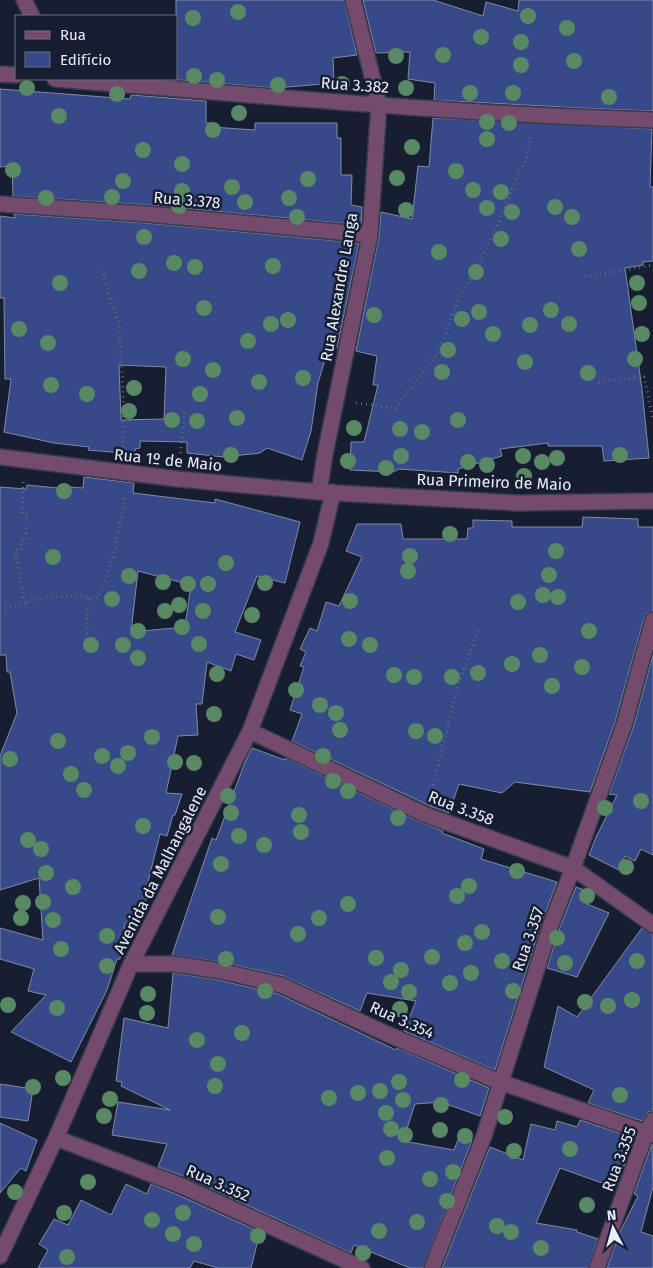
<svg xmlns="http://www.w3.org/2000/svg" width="653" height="1268" viewBox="0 0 653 1268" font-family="'Fira Sans',sans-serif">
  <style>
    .building { fill: #374989; stroke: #828ba3; fill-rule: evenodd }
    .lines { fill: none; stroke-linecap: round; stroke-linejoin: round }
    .minor-casing { stroke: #343b4d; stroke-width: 18 }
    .path { stroke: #63697a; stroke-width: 3; stroke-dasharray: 1 4; stroke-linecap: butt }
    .minor { stroke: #744a6d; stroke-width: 15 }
    .tree { fill: #588964 }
    .labels { text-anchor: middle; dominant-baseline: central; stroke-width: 5; stroke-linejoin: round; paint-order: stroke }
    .street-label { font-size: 16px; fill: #e9eefc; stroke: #171e31 }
  </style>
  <rect width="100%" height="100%" fill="#171e31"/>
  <path class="building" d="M176 0H344L357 55 333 58 334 83 276 88 166 79H176Z
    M363 0H433L483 16 486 2 518 11 519 0H653V109L652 111 579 108 434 100 435 83 408 79 410 52 376 53Z
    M0 89 130 99 131 95 206 101V123H212L211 127 255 130V123H337V138H341V175H352L351 205 362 207 361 225 148 205 13 196 12 166 0 167Z
    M433 118 652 129 650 187H653V261L643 262V265L625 268 642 389 649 458 604 461 602 446H548V443L500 449 502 456 458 469V473L399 469 393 472 350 470 351 442H364L378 385H373L377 356 356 351 379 237 381 212 412 219 418 166 429 167Z
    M14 214 146 223 359 243 337 348 329 346 318 383 311 431 302 460 267 448 260 453 224 457 187 453V442L140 441V448L135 449V454L88 450 89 447 54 443 4 432 11 379H5L4 298H0V216L15 218ZM119 365 166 367 164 419 121 420Z
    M84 477 134 483 133 493 215 503V499L300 522 285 583 257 576 235 632 261 640 254 660 236 654 231 671 207 662 202 704H196L198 735 178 736 166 793 182 794 175 815H173L167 836 160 834 147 886 150 887 138 926 125 923 120 959H117L107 990 71 1062 11 1032 46 995 28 991 34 969 0 959V928L43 940 39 878 0 890V756L17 713 10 672H7L6 655H0V487L26 489 27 485 68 489 69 487 83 488ZM138 571 191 585 185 627 131 632Z
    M583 517 638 519V527H653V611L647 613 644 618 615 722 590 792 515 782 502 793 459 784 449 813 430 806 292 741 302 714 290 710 304 667 300 666 306 652 300 649 310 628 317 631 326 602 339 606 362 557 346 551 357 524H401L403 539H467L468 528H473V520L512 521V527H582Z
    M653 655V855L641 849 635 861 625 856 619 870 589 855 596 837 617 795 609 794 633 728Z
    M252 748 285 760 286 758 422 823 443 831 442 833 484 849 481 859 557 882 542 921 495 1070 404 1031 416 1001 367 993 360 1011 283 976 222 962 172 955 212 838 216 840 245 762Z
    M576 887 592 893 587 904 609 913 577 977 547 968 560 927Z
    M642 928 653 934V1111L648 1112 642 1121 588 1103 594 1090 544 1067 558 1006 577 1017Z
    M173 973 219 980 278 994 396 1050 397 1048 489 1088 480 1116 441 1102 415 1104 403 1141 454 1150 460 1135 472 1140 423 1268H410L354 1245 351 1253 186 1177 158 1167 167 1144 112 1135 118 1102 170 1110 121 1086 122 1082 116 1081 124 1018 168 1028Z
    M0 1084 33 1089 28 1121 0 1117Z
    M580 1120 634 1138 616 1188 560 1168 536 1223 577 1230V1232L598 1239 588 1268H442L490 1147 523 1160 531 1124 555 1130 557 1121 577 1127Z
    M0 1123 37 1140 26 1171 21 1168 0 1193Z
    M652 1144 653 1187 641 1232 653 1236V1268H607L621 1230 638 1196 634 1194Z
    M126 1184 147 1194 151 1184 178 1195 260 1232 251 1268H218L194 1261 190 1268H38L48 1250 39 1244 54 1219 68 1225 81 1200 111 1215Z"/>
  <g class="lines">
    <g class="minor-casing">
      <path id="minor" d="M24 0 32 16
        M0 74 16 75
        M55 79C254 95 454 114 653 120
        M0 204 147 214 370 235
        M0 457 178 479 319 492 517 503 653 501
        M319 492 325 454 370 235 379 104 353 0
        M250 731 426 815 573 868 653 925
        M131 964H174L221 971 281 985 387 1034 500 1082 653 1135
        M56 1138 182 1186 362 1268
        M0 1256 56 1138 131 964 250 731 321 543 333 492
        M432 1268 484 1136 551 924 573 868 624 725 653 620
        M597 1268 646 1133 653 1120"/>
    </g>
    <path class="path" d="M102 269 110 298 119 324 123 390V452
      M585 277 653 265
      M599 382 644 377 653 420
      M356 403 396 408 417 379 437 355 461 293 474 274 500 220 518 174 526 160 531 137
      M180 458 185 411
      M23 482 22 513 27 514 26 540 21 541V550H15L25 604 30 600 76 595 91 598 99 597 114 554 126 494
      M0 609 25 604
      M86 639 88 621 86 618 89 598
      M431 795 458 685 478 630"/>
    <use href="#minor" class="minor"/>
  </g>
  <g class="tree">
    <circle cx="238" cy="12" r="8"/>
    <circle cx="528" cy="16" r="8"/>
    <circle cx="193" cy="18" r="8"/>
    <circle cx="567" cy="28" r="8"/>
    <circle cx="481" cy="37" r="8"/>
    <circle cx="521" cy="42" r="8"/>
    <circle cx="443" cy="55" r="8"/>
    <circle cx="396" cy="56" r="8"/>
    <circle cx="574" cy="61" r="8"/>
    <circle cx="521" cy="65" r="8"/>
    <circle cx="194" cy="76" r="8"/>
    <circle cx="217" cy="80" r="8"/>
    <circle cx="342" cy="84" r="8"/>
    <circle cx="278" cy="85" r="8"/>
    <circle cx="27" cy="88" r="8"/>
    <circle cx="406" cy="88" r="8"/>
    <circle cx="470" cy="93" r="8"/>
    <circle cx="513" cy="93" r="8"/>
    <circle cx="117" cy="94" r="8"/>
    <circle cx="609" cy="97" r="8"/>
    <circle cx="239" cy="113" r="8"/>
    <circle cx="59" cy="116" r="8"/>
    <circle cx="487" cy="122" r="8"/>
    <circle cx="509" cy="123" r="8"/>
    <circle cx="213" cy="130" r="8"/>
    <circle cx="487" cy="139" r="8"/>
    <circle cx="412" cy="147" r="8"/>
    <circle cx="143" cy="150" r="8"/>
    <circle cx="182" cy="164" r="8"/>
    <circle cx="13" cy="170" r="8"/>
    <circle cx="456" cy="171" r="8"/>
    <circle cx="397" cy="178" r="8"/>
    <circle cx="308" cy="179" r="8"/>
    <circle cx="123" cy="181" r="8"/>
    <circle cx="232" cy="187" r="8"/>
    <circle cx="473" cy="190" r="8"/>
    <circle cx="182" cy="191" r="8"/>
    <circle cx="501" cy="192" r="8"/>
    <circle cx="112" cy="197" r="8"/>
    <circle cx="46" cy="198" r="8"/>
    <circle cx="289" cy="198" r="8"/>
    <circle cx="245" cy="202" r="8"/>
    <circle cx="179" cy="206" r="8"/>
    <circle cx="555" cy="207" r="8"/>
    <circle cx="487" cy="208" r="8"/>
    <circle cx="406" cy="210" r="8"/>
    <circle cx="512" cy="212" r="8"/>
    <circle cx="297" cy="217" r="8"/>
    <circle cx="572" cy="217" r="8"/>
    <circle cx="144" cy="237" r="8"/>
    <circle cx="501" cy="239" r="8"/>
    <circle cx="579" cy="249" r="8"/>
    <circle cx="439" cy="252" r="8"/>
    <circle cx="174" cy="263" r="8"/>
    <circle cx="273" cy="266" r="8"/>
    <circle cx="195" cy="267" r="8"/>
    <circle cx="139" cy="271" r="8"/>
    <circle cx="476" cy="272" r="8"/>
    <circle cx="60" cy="283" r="8"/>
    <circle cx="637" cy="283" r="8"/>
    <circle cx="639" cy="303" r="8"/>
    <circle cx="204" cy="308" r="8"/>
    <circle cx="551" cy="310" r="8"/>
    <circle cx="479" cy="312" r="8"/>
    <circle cx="374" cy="315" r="8"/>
    <circle cx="462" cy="319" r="8"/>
    <circle cx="288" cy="320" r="8"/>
    <circle cx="271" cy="324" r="8"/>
    <circle cx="569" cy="324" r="8"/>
    <circle cx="530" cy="325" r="8"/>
    <circle cx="19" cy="329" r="8"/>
    <circle cx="493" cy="334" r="8"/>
    <circle cx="642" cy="334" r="8"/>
    <circle cx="248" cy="341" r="8"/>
    <circle cx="48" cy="343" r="8"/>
    <circle cx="448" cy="350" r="8"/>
    <circle cx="183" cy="359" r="8"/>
    <circle cx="635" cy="359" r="8"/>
    <circle cx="525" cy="362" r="8"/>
    <circle cx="213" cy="370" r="8"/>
    <circle cx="442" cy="372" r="8"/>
    <circle cx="588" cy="373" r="8"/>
    <circle cx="303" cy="378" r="8"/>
    <circle cx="259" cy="382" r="8"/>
    <circle cx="51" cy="385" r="8"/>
    <circle cx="134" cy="388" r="8"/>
    <circle cx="87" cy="394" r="8"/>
    <circle cx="200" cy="394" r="8"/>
    <circle cx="129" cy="411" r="8"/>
    <circle cx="237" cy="418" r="8"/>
    <circle cx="172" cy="420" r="8"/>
    <circle cx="458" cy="420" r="8"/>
    <circle cx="197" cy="421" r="8"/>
    <circle cx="354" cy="428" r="8"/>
    <circle cx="400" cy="429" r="8"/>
    <circle cx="422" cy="432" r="8"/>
    <circle cx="231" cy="455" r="8"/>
    <circle cx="620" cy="455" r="8"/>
    <circle cx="401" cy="456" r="8"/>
    <circle cx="523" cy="456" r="8"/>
    <circle cx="557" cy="458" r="8"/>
    <circle cx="348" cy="461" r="8"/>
    <circle cx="468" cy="462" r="8"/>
    <circle cx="542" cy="462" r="8"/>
    <circle cx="487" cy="465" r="8"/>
    <circle cx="386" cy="468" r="8"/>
    <circle cx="524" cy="476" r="8"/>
    <circle cx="64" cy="491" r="8"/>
    <circle cx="450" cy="534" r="8"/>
    <circle cx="556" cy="551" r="8"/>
    <circle cx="410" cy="556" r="8"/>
    <circle cx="53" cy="557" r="8"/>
    <circle cx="226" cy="563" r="8"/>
    <circle cx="408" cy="571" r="8"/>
    <circle cx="549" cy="575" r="8"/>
    <circle cx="129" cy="576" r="8"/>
    <circle cx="163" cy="582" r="8"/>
    <circle cx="265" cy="583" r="8"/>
    <circle cx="188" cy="584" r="8"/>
    <circle cx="208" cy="584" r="8"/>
    <circle cx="543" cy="595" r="8"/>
    <circle cx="558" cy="597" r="8"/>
    <circle cx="112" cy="599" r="8"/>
    <circle cx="350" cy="601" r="8"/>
    <circle cx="518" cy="602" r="8"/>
    <circle cx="179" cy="605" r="8"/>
    <circle cx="165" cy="611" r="8"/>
    <circle cx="203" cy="611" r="8"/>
    <circle cx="252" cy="615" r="8"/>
    <circle cx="182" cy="627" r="8"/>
    <circle cx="138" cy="631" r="8"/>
    <circle cx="589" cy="631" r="8"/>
    <circle cx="349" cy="639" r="8"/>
    <circle cx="199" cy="644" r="8"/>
    <circle cx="91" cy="645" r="8"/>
    <circle cx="123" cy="645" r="8"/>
    <circle cx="370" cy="645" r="8"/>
    <circle cx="540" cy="655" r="8"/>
    <circle cx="138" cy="658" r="8"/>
    <circle cx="512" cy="664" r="8"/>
    <circle cx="582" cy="667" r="8"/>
    <circle cx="478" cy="673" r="8"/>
    <circle cx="217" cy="674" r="8"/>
    <circle cx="394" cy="675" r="8"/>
    <circle cx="414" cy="677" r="8"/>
    <circle cx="452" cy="677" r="8"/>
    <circle cx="552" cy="686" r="8"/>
    <circle cx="296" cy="690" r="8"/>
    <circle cx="320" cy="705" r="8"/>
    <circle cx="336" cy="713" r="8"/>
    <circle cx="214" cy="714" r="8"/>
    <circle cx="340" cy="730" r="8"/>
    <circle cx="416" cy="731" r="8"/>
    <circle cx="435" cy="736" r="8"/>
    <circle cx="152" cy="737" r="8"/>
    <circle cx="58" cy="741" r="8"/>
    <circle cx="128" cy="753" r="8"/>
    <circle cx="102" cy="756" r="8"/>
    <circle cx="323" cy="756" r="8"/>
    <circle cx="10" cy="759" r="8"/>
    <circle cx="175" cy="762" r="8"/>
    <circle cx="194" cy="763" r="8"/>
    <circle cx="118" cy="766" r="8"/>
    <circle cx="71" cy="774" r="8"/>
    <circle cx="333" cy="781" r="8"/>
    <circle cx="84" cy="790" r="8"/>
    <circle cx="348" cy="791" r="8"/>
    <circle cx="228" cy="796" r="8"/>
    <circle cx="641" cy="801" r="8"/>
    <circle cx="605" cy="808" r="8"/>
    <circle cx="231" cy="813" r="8"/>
    <circle cx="299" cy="815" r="8"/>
    <circle cx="398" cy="818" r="8"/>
    <circle cx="143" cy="826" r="8"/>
    <circle cx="301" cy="832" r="8"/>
    <circle cx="239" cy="836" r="8"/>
    <circle cx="28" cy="840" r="8"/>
    <circle cx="264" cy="845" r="8"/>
    <circle cx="41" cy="849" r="8"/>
    <circle cx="221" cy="864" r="8"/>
    <circle cx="626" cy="867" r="8"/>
    <circle cx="517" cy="871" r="8"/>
    <circle cx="46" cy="873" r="8"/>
    <circle cx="469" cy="886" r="8"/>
    <circle cx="73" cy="887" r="8"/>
    <circle cx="457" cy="896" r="8"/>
    <circle cx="587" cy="896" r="8"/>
    <circle cx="43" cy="902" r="8"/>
    <circle cx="23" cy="903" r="8"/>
    <circle cx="348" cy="904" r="8"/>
    <circle cx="218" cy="917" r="8"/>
    <circle cx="21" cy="918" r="8"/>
    <circle cx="319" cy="918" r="8"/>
    <circle cx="53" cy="920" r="8"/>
    <circle cx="482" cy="932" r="8"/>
    <circle cx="298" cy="934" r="8"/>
    <circle cx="107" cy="936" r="8"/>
    <circle cx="557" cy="938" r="8"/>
    <circle cx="465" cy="943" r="8"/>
    <circle cx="61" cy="949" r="8"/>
    <circle cx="432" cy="957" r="8"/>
    <circle cx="376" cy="958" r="8"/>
    <circle cx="226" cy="959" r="8"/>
    <circle cx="502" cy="961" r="8"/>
    <circle cx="637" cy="961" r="8"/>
    <circle cx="565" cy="963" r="8"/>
    <circle cx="107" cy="966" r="8"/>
    <circle cx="401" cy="970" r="8"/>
    <circle cx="471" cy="973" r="8"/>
    <circle cx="391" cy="982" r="8"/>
    <circle cx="450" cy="983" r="8"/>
    <circle cx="265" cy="991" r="8"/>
    <circle cx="513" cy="991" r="8"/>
    <circle cx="409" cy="992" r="8"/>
    <circle cx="148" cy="994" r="8"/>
    <circle cx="632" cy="1000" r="8"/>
    <circle cx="585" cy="1002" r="8"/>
    <circle cx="8" cy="1005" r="8"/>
    <circle cx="608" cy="1006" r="8"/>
    <circle cx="57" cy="1008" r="8"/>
    <circle cx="400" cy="1009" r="8"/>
    <circle cx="147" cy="1013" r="8"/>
    <circle cx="242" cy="1033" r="8"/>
    <circle cx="197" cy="1040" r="8"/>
    <circle cx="218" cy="1064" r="8"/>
    <circle cx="63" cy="1078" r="8"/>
    <circle cx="462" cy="1080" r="8"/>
    <circle cx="399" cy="1082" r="8"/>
    <circle cx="215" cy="1086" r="8"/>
    <circle cx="33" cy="1087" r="8"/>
    <circle cx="380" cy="1091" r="8"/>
    <circle cx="358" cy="1093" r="8"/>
    <circle cx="620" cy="1095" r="8"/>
    <circle cx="329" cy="1098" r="8"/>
    <circle cx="110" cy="1099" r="8"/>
    <circle cx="403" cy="1100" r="8"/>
    <circle cx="441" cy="1105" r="8"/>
    <circle cx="386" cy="1113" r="8"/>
    <circle cx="104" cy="1116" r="8"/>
    <circle cx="505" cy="1117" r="8"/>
    <circle cx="391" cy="1129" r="8"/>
    <circle cx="440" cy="1130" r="8"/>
    <circle cx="405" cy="1135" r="8"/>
    <circle cx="465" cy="1136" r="8"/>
    <circle cx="570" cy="1149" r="8"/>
    <circle cx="514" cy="1151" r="8"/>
    <circle cx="387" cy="1158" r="8"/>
    <circle cx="453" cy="1172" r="8"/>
    <circle cx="430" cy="1179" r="8"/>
    <circle cx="88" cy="1182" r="8"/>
    <circle cx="15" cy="1192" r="8"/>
    <circle cx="447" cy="1201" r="8"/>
    <circle cx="587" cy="1205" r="8"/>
    <circle cx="64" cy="1213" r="8"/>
    <circle cx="183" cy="1213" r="8"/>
    <circle cx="152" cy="1220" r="8"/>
    <circle cx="417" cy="1222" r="8"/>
    <circle cx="497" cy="1226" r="8"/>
    <circle cx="379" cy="1231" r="8"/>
    <circle cx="511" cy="1232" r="8"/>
    <circle cx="173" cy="1234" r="8"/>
    <circle cx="258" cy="1236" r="8"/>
    <circle cx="194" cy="1244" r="8"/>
    <circle cx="541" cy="1248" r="8"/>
    <circle cx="363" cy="1253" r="8"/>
    <circle cx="67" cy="1257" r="8"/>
  </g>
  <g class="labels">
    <g class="street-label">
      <text transform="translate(355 85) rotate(4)">Rua 3.382</text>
      <text transform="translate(187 200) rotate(5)">Rua 3.378</text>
      <text transform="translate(339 287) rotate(-80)">Rua Alexandre Langa</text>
      <text transform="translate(168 460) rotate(6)">Rua 1º de Maio</text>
      <text transform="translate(494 482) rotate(2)">Rua Primeiro de Maio</text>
      <text transform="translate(461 808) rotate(21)">Rua 3.358</text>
      <text transform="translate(160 870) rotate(-63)">Avenida da Malhangalene</text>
      <text transform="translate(528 939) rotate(-71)">Rua 3.357</text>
      <text transform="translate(402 1020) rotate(24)">Rua 3.354</text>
      <text transform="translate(619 1159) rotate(-69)">Rua 3.355</text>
      <text transform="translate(218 1183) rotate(24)">Rua 3.352</text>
    </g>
  </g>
  <rect x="15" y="15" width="162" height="65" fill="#171e31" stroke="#6b7182"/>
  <rect x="25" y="31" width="25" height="8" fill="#744a6d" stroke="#6b7182"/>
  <text x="60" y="40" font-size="15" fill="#e9eefc">Rua</text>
  <rect x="25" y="52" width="25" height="15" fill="#374989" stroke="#6b7182"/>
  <text x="60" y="65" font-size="15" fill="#e9eefc">Edifício</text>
  <g transform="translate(613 1228) rotate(354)" stroke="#171e31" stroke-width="4" paint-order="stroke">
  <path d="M0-4L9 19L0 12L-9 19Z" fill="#e9eefc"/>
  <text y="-8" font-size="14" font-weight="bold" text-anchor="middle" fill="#e9eefc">N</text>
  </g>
</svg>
